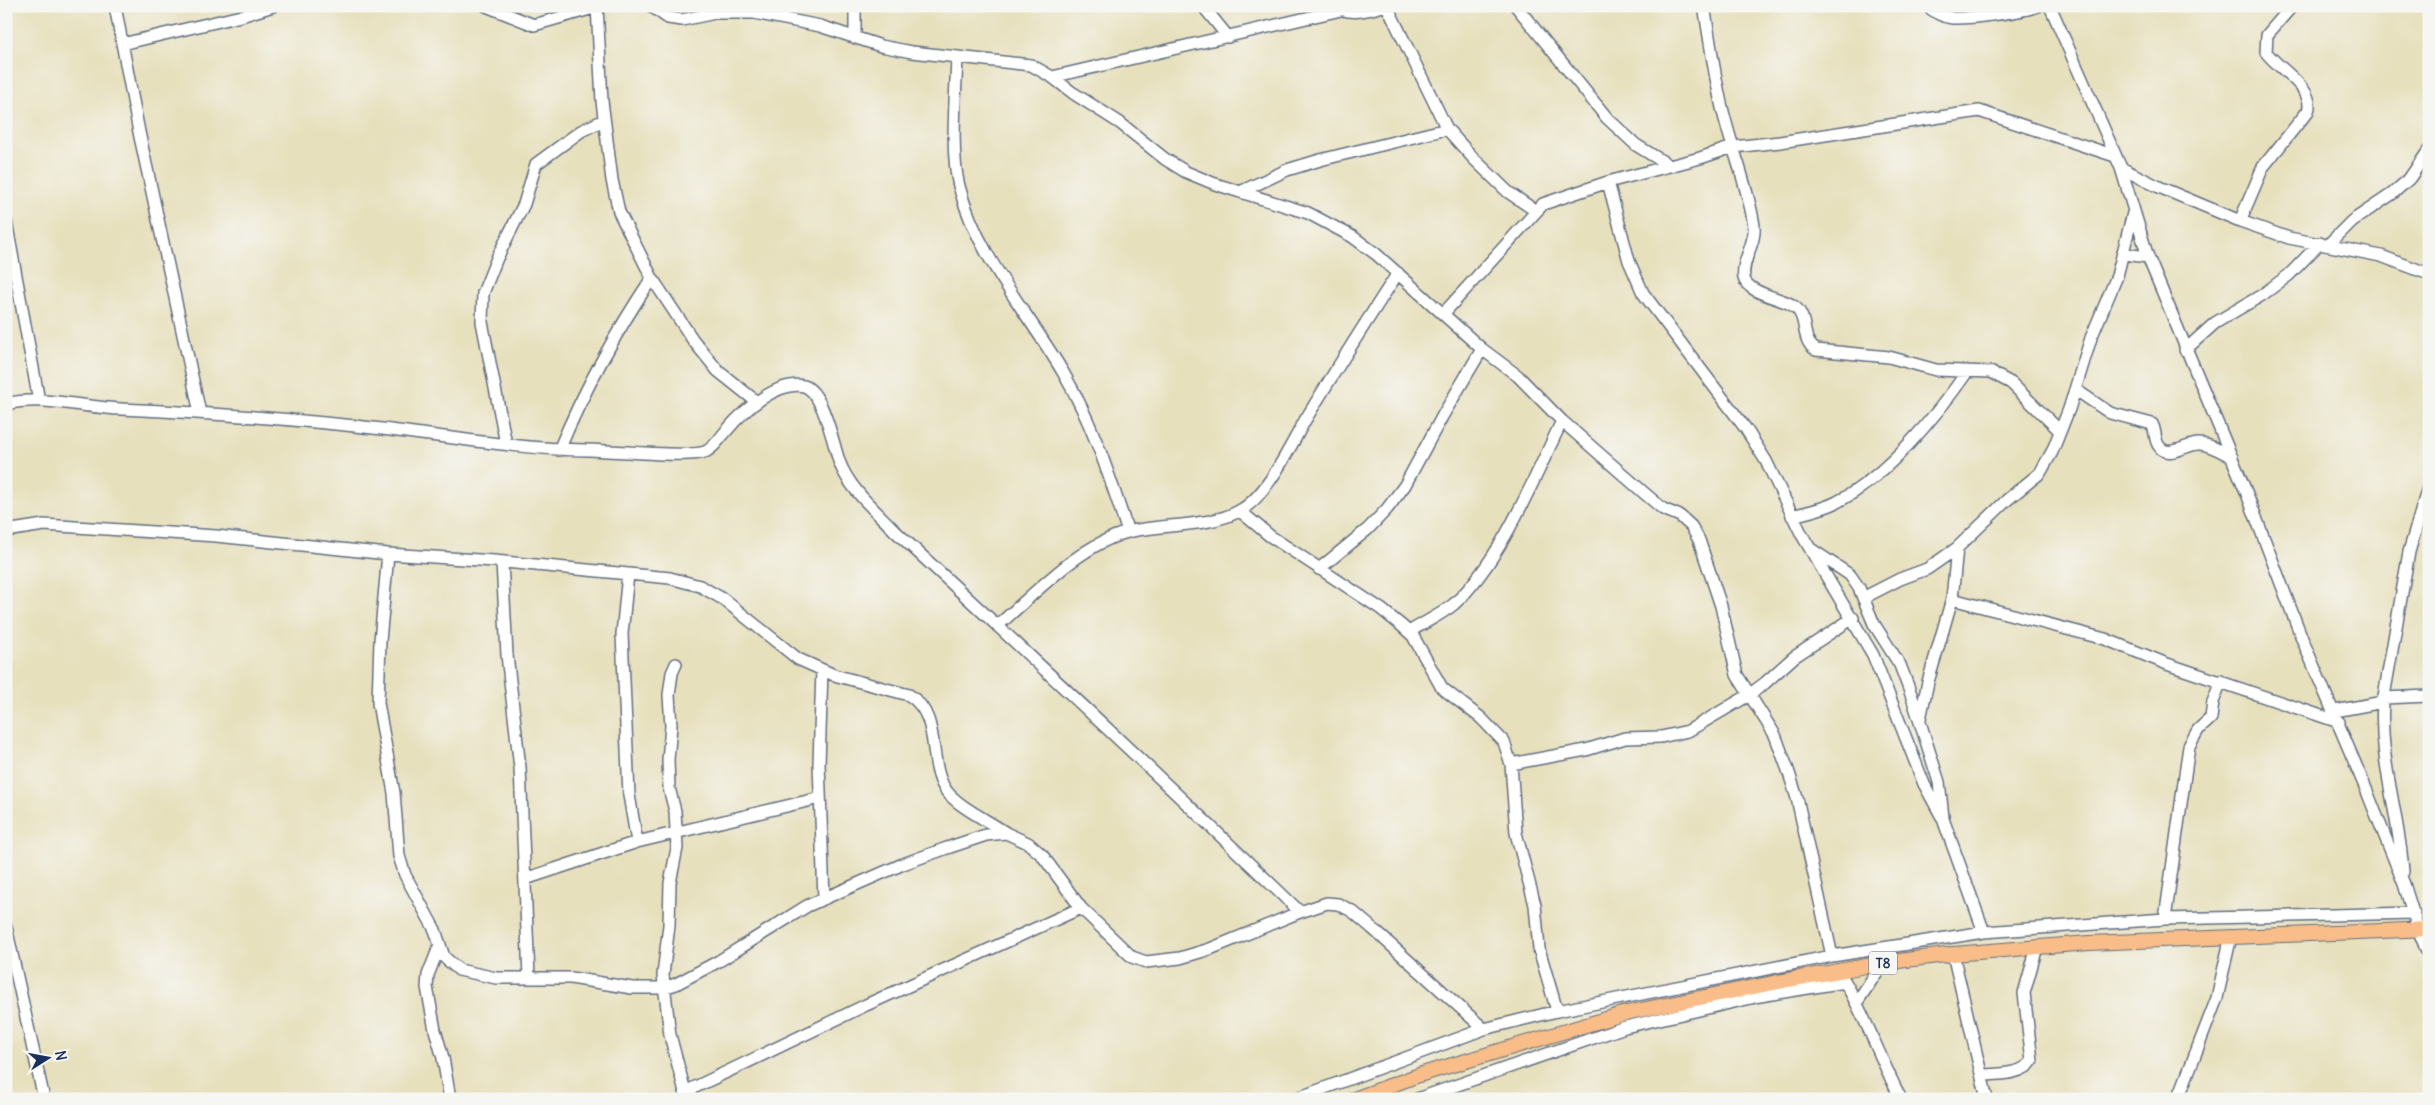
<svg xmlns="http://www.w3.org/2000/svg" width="2435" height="1105" viewBox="0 0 2435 1105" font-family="Delius,sans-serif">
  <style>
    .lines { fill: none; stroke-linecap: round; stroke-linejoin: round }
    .minor-casing { stroke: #626d7f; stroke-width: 14 }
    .major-casing { stroke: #626d7f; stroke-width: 16 }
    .minor { stroke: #fff; stroke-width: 11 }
    .major { stroke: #f8bd88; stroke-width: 14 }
    .labels { text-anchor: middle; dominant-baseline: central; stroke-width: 4; stroke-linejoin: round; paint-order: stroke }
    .shield { fill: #f6f6f2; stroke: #5d6b8a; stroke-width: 1 }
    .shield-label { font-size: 14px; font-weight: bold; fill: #1b2f5e }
  </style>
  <rect width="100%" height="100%" fill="#f6f6f2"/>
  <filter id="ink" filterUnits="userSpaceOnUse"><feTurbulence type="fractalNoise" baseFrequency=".02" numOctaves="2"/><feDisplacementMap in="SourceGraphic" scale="10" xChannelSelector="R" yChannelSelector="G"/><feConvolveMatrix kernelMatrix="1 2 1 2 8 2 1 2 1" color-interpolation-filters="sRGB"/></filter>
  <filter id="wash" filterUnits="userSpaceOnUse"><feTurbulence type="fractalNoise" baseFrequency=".0096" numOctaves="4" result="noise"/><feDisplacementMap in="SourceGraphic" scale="20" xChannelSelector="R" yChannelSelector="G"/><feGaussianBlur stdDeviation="1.12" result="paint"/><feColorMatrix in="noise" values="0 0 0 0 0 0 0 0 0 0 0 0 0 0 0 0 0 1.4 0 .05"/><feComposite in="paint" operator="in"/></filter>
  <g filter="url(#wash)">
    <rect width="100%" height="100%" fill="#e7e0bd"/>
  </g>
  <g filter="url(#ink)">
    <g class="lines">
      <g class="minor-casing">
        <path id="minor" d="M115 6 139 132 200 413
          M486 6 534 25 597 7
          M597 6 602 101 612 180 619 212 652 278 693 340 718 371 757 402
          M651 6 668 18 682 20 715 13H754L820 26 881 46 912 52 1031 65 1052 77 1073 93 1120 123 1165 159 1186 172 1215 184 1308 213 1353 237 1376 254 1482 349 1518 376 1562 421 1643 492 1663 509 1680 516 1691 526 1699 540 1721 606 1737 675 1775 735 1788 770 1797 798 1832 956
          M855 6V38
          M1203 6 1228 37
          M1335 6C1348 16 1369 10 1383 6
          M1387 6 1447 129 1474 159 1508 192 1536 211
          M1516 6 1607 118 1636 145 1670 166
          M1704 6C1711 45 1715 85 1726 123 1735 157 1749 191 1754 226 1756 244 1741 260 1744 278 1747 293 1781 298 1792 305 1810 315 1799 340 1816 350L1889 357 1936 370 1990 372 2011 383 2060 431
          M1927 6C1935 12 1942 17 1952 18 1968 19 2023 12 2038 6
          M2050 6 2121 168 2148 257 2247 494 2303 641 2366 789 2404 884 2418 929 2429 956
          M122 44 241 16 273 6
          M957 57C956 94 950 151 959 186 977 256 1028 312 1064 374 1093 424 1110 478 1128 532
          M1052 77 1341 10
          M2121 168 2159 187 2240 221 2289 238 2381 256 2429 274
          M1608 182 1629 261 1643 293 1746 429 1766 461 1802 535 1873 655 1924 784 1943 819 1984 932
          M1240 192 1287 170 1320 160 1447 129
          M6 221 39 401
          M2240 221 2263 167 2308 111C2316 89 2278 69 2266 52L2267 35 2292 6
          M2328 245 2352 221 2392 194 2409 179 2429 150
          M2124 254 2148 257
          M1443 314 1543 204 1608 182 1700 158 1733 147 1780 142 1979 111 2115 156
          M2185 350 2215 323 2262 295 2289 275 2320 243
          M2076 390 2110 413 2152 424C2156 430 2154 440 2159 446 2168 460 2188 443 2199 444 2210 444 2222 452 2232 457
          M6 404C44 395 84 408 121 409 209 413 295 419 382 429 450 437 519 449 587 450 609 450 694 459 707 451 716 446 721 436 728 429 743 411 778 380 804 386 823 392 833 443 839 461 849 489 875 510 895 531 1032 657 1167 784 1300 912
          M506 444 482 322 483 293 497 258 524 204 536 164 581 131 604 120
          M559 450C585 388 615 333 652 278
          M1240 511 1270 536 1381 609 1402 626 1413 636 1442 688 1481 718 1504 742 1511 764 1516 833 1535 905 1539 949 1557 1011
          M1792 516C1807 512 1824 509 1837 502 1886 477 1936 416 1967 372
          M6 531 44 525 216 536 388 554 494 561 670 578 700 586 723 599 798 659 834 675 909 695C942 716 927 760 945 789 956 806 989 821 1006 833
          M1811 549 1850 575 1859 588 1874 624 1900 665 1912 697 1939 782 1943 817
          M388 554 380 641 378 703 394 793 399 856 405 875 435 930 444 957 459 970 496 978H571L632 988H663L676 984 719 961 807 906 903 864 947 848 986 835 1006 833 1028 843 1042 855 1081 908 1132 957 1146 962 1180 958 1210 949 1300 912 1327 903 1338 904 1352 911 1372 928 1484 1029
          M502 562 507 655 520 768 529 977
          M1319 569 1368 529 1387 509 1405 485 1443 415 1482 349
          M628 574 622 634 629 795 637 842
          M1863 598 1900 579 1927 569 1940 560 1957 548 2007 500 2040 473 2052 452 2069 409 2091 338 2117 276 2133 213
          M1952 599 2105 639 2167 664 2339 722
          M997 626C1035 594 1079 545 1128 532 1161 524 1211 527 1239 511 1268 496 1291 444 1307 417 1337 368 1367 320 1398 273
          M1409 632C1423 623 1441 615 1454 604 1501 561 1534 478 1562 421
          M676 664 672 673 669 695 671 726 668 760 669 788 675 811 677 848 670 883 669 925 663 975 670 1035 687 1099
          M822 670 819 764 824 899
          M2383 698 2429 696
          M2335 711 2383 702
          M1920 719 1928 682 1952 599 1957 548
          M1511 764 1586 750 1625 738 1661 737 1688 731 1749 695 1765 683 1794 657 1853 618
          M2403 872C2399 813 2379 762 2383 702L2409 552 2429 484
          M525 879 637 842 820 798
          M2165 919 2189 746 2198 730 2211 718 2213 702 2221 681
          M6 927 44 1099
          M439 947 428 975 427 987 435 1030 443 1058 450 1099
          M1953 954 1987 1099
          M1842 977C1866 1016 1880 1059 1901 1099
          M1857 1002 1883 963
          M1982 1075C1997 1074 2023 1075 2032 1061L2024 993 2037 947
          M685 1092 866 1005 1081 908
          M1295 1099 1484 1029 1557 1011 1832 956 1984 932 2165 919 2414 913
          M1417 1099 1625 1027 1760 996 1845 982
          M2178 1099 2217 998 2231 936"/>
      </g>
      <g class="major-casing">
        <path id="major" d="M1354 1099 1419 1075 1626 1013 1788 980 1883 963 1953 954 2089 943 2429 929"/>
      </g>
      <use href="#minor" class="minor"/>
      <use href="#major" class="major"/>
    </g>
  </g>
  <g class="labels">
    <rect class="shield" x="1869" y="951.5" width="28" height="23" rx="4"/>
    <g class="shield-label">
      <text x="1883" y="963">T8</text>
    </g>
  </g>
  <rect width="2435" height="1105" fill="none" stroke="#f6f6f2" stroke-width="25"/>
  <g transform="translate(48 1058) rotate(79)" stroke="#f6f6f2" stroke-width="4" paint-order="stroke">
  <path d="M0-4L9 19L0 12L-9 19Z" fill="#1b2f5e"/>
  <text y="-8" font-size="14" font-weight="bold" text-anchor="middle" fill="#1b2f5e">N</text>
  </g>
</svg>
